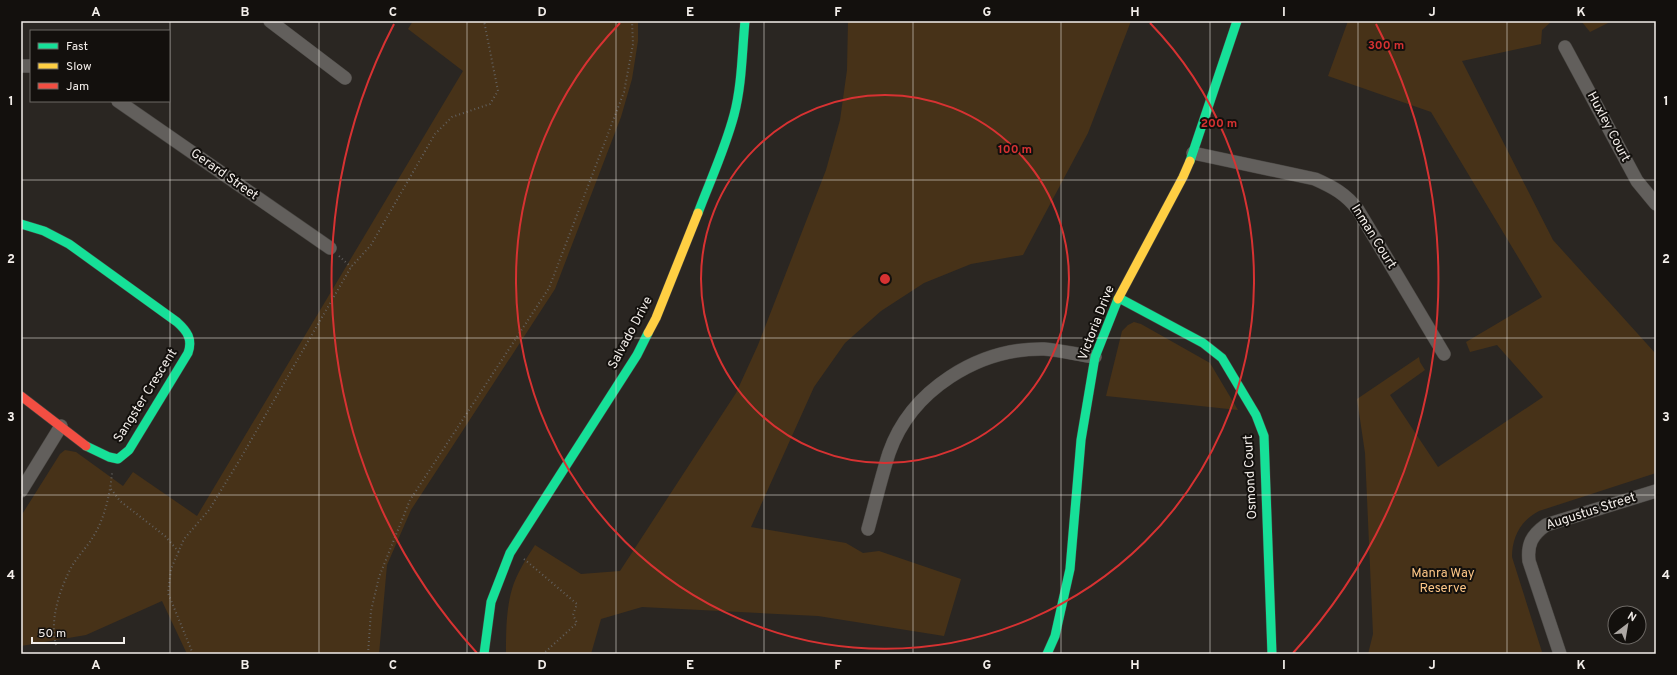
<svg xmlns="http://www.w3.org/2000/svg" width="1677" height="675" viewBox="0 0 1677 675" font-family="Overpass,sans-serif">
  <style>
    .green { fill: #473218 }
    .lines { fill: none; stroke-linecap: round; stroke-linejoin: round }
    .street-casing { stroke: #474440; stroke-width: 14 }
    .fast-casing { stroke: #474440; stroke-width: 10 }
    .slow-casing { stroke: #474440; stroke-width: 10 }
    .jam-casing { stroke: #474440; stroke-width: 10 }
    .path { stroke: #62605e; stroke-width: 2; stroke-dasharray: 1 3; stroke-linecap: butt }
    .street { stroke: #625f5c; stroke-width: 13 }
    .fast { stroke: #16e098; stroke-width: 9 }
    .slow { stroke: #ffcf43; stroke-width: 9 }
    .jam { stroke: #f24e42; stroke-width: 9 }
    .grid { fill: none; stroke: #f3eeea; stroke-width: 1; stroke-opacity: 0.55 }
    .ring { fill: none; stroke: #d73232; stroke-width: 2 }
    .labels { text-anchor: middle; dominant-baseline: central; stroke-width: 4; stroke-linejoin: round; paint-order: stroke }
    .street-label { font-size: 13px; fill: #f3eeea; stroke: #13100d }
    .park-label { font-size: 13px; fill: #fec787; stroke: #13100d }
    .centre { fill: #d73232; stroke: #13100d; stroke-width: 2 }
    .ring-label { font-size: 12px; text-anchor: middle; font-weight: bold; fill: #d73232; stroke: #13100d; stroke-width: 4; stroke-linejoin: round; paint-order: stroke }
    .neatline { fill: none; stroke: #f3eeea; stroke-width: 1.5 }
    .grid-label { font-size: 13px; text-anchor: middle; font-weight: bold; fill: #f3eeea }
  </style>
  <rect width="100%" height="100%" fill="#2a2622"/>
  <path class="green" d="M413 21H638V41L632 79 621 117 555 289 411 510 387 565 379 654H187L162 601 86 635 21 646V516L60 454 65 450 76 452 123 486 133 472 197 516 463 71 408 29Z
    M848 21H1131L1088 133 1023 255 971 264 924 283 881 311 845 343 814 387 751 527 846 543 863 553 879 551 961 579 944 636 818 616 642 607 601 619 591 654H506C506 633 506 610 512 589 517 573 526 559 535 545L581 574 620 571 736 393 758 345 826 170 840 120 847 70Z
    M1348 21H1552L1542 30 1541 44 1462 61 1553 240 1656 354V473L1539 511C1521 520 1512 537 1512 557L1542 652 1534 654H1368L1373 634 1365 453 1357 399 1419 357 1420 362 1425 370 1390 395 1438 467 1543 397 1497 345 1470 352 1466 342 1542 297 1431 112 1328 76Z
    M1577 21H1612L1590 32 1582 22Z
    M1134 322 1141 324 1210 363 1238 410 1106 396 1122 331 1128 325Z"/>
  <g class="lines">
    <g class="street-casing">
      <path id="street" d="M270 21 345 78
        M1565 47 1637 181 1656 204
        M21 66H31
        M118 101 330 248
        M1193 153 1315 179C1333 187 1346 194 1358 210L1444 354
        M21 491 61 426
        M868 529C875 504 881 478 889 453 911 390 978 348 1044 349 1060 350 1078 355 1095 357
        M1560 654 1529 561C1527 544 1532 535 1546 525L1656 491"/>
    </g>
    <g class="fast-casing">
      <path id="fast" d="M1190 161 1237 21
        M698 213C710 181 725 149 734 115 742 85 742 52 745 21
        M21 224 44 231 69 244 177 322C187 331 193 339 188 353L129 450 118 459 109 457 86 446
        M1119 298 1203 343 1222 358 1256 415 1264 436 1272 654
        M484 654 491 602 510 553 637 355 648 333
        M1047 654 1055 636 1070 569 1081 440 1095 357 1118 299"/>
    </g>
    <g class="slow-casing">
      <path id="slow" d="M1118 299 1183 177 1190 161
        M648 333 656 318 698 213"/>
    </g>
    <g class="jam-casing">
      <path id="jam" d="M21 396 86 446"/>
    </g>
    <path class="path" d="M339 256 351 267
      M111 489 120 501 165 536 179 552
      M524 559 577 604 573 615 577 623 543 654
      M56 645C49 621 60 588 72 566 78 556 87 547 93 537 105 518 110 494 112 473
      M193 654 168 593 171 569 184 539 209 510 239 461 351 267 371 245 435 134 452 117 490 104 498 91 484 21
      M368 654 371 611 379 577 410 500 549 288 624 92 633 44 632 21"/>
    <use href="#street" class="street"/>
    <use href="#fast" class="fast"/>
    <use href="#slow" class="slow"/>
    <use href="#jam" class="jam"/>
  </g>
  <path class="grid" d="M170 21V654M319 21V654M467 21V654M616 21V654M764 21V654M913 21V654M1061 21V654M1210 21V654M1358 21V654M1507 21V654M21 180H1656M21 338H1656M21 495H1656"/>
  <g class="ring">
    <circle cx="885" cy="279" r="184"/>
    <path d="M1150 23A369 369 0 1 1 620 23"/>
    <path d="M477 653A553 553 0 0 1 394 24M1376 24A553 553 0 0 1 1293 653"/>
  </g>
  <g class="labels">
    <g class="street-label">
      <text transform="translate(1608 127) rotate(62)">Huxley Court</text>
      <text transform="translate(224 175) rotate(35)">Gerard Street</text>
      <text transform="translate(1373 237) rotate(58)">Inman Court</text>
      <text transform="translate(1097 323) rotate(-69)">Victoria Drive</text>
      <text transform="translate(631 333) rotate(-62)">Salvado Drive</text>
      <text transform="translate(146 396) rotate(-58)">Sangster Crescent</text>
      <text transform="translate(1251 477) rotate(-93)">Osmond Court</text>
      <text transform="translate(1591 512) rotate(-18)">Augustus Street</text>
    </g>
    <g class="park-label">
      <text x="1443" y="574">Manra Way<tspan x="1443" dy="15">Reserve</tspan></text>
    </g>
  </g>
  <circle cx="885" cy="279" r="6" class="centre"/>
  <g class="ring-label">
    <text x="1386" y="49">300 m</text>
    <text x="1219" y="127">200 m</text>
    <text x="1015" y="153">100 m</text>
  </g>
  <rect width="1677" height="675" fill="none" stroke="#13100d" stroke-width="44"/>
  <rect x="30" y="30" width="140" height="72" fill="#13100d" stroke="#6d6965"/>
  <rect x="38" y="43" width="20" height="6" fill="#16e098" stroke="#6d6965"/>
  <text x="66" y="50" font-size="12" fill="#f3eeea">Fast</text>
  <rect x="38" y="63" width="20" height="6" fill="#ffcf43" stroke="#6d6965"/>
  <text x="66" y="70" font-size="12" fill="#f3eeea">Slow</text>
  <rect x="38" y="83" width="20" height="6" fill="#f24e42" stroke="#6d6965"/>
  <text x="66" y="90" font-size="12" fill="#f3eeea">Jam</text>
  <g transform="translate(1627 625) rotate(31)"><circle r="19" fill="#13100d" stroke="#6d6965"/>
  <path d="M0-3L7 15L0 10L-7 15Z" fill="#ada8a4"/>
  <text y="-6" font-size="11" font-weight="bold" text-anchor="middle" fill="#f3eeea">N</text>
  </g>
  <path d="M32 637v6h92v-6" fill="none" stroke="#f3eeea" stroke-width="2"/>
  <text x="38" y="637" font-size="12" fill="#f3eeea" stroke="#13100d" stroke-width="3" paint-order="stroke">50 m</text>
  <rect x="22" y="22" width="1633" height="631" class="neatline"/>
  <g class="grid-label">
    <text x="96" y="16">A</text>
    <text x="245" y="16">B</text>
    <text x="393" y="16">C</text>
    <text x="542" y="16">D</text>
    <text x="690" y="16">E</text>
    <text x="838" y="16">F</text>
    <text x="987" y="16">G</text>
    <text x="1135" y="16">H</text>
    <text x="1284" y="16">I</text>
    <text x="1432" y="16">J</text>
    <text x="1581" y="16">K</text>
    <text x="11" y="105">1</text>
    <text x="1666" y="105">1</text>
    <text x="11" y="263">2</text>
    <text x="1666" y="263">2</text>
    <text x="11" y="421">3</text>
    <text x="1666" y="421">3</text>
    <text x="11" y="579">4</text>
    <text x="1666" y="579">4</text>
    <text x="96" y="669">A</text>
    <text x="245" y="669">B</text>
    <text x="393" y="669">C</text>
    <text x="542" y="669">D</text>
    <text x="690" y="669">E</text>
    <text x="838" y="669">F</text>
    <text x="987" y="669">G</text>
    <text x="1135" y="669">H</text>
    <text x="1284" y="669">I</text>
    <text x="1432" y="669">J</text>
    <text x="1581" y="669">K</text>
  </g>
</svg>
